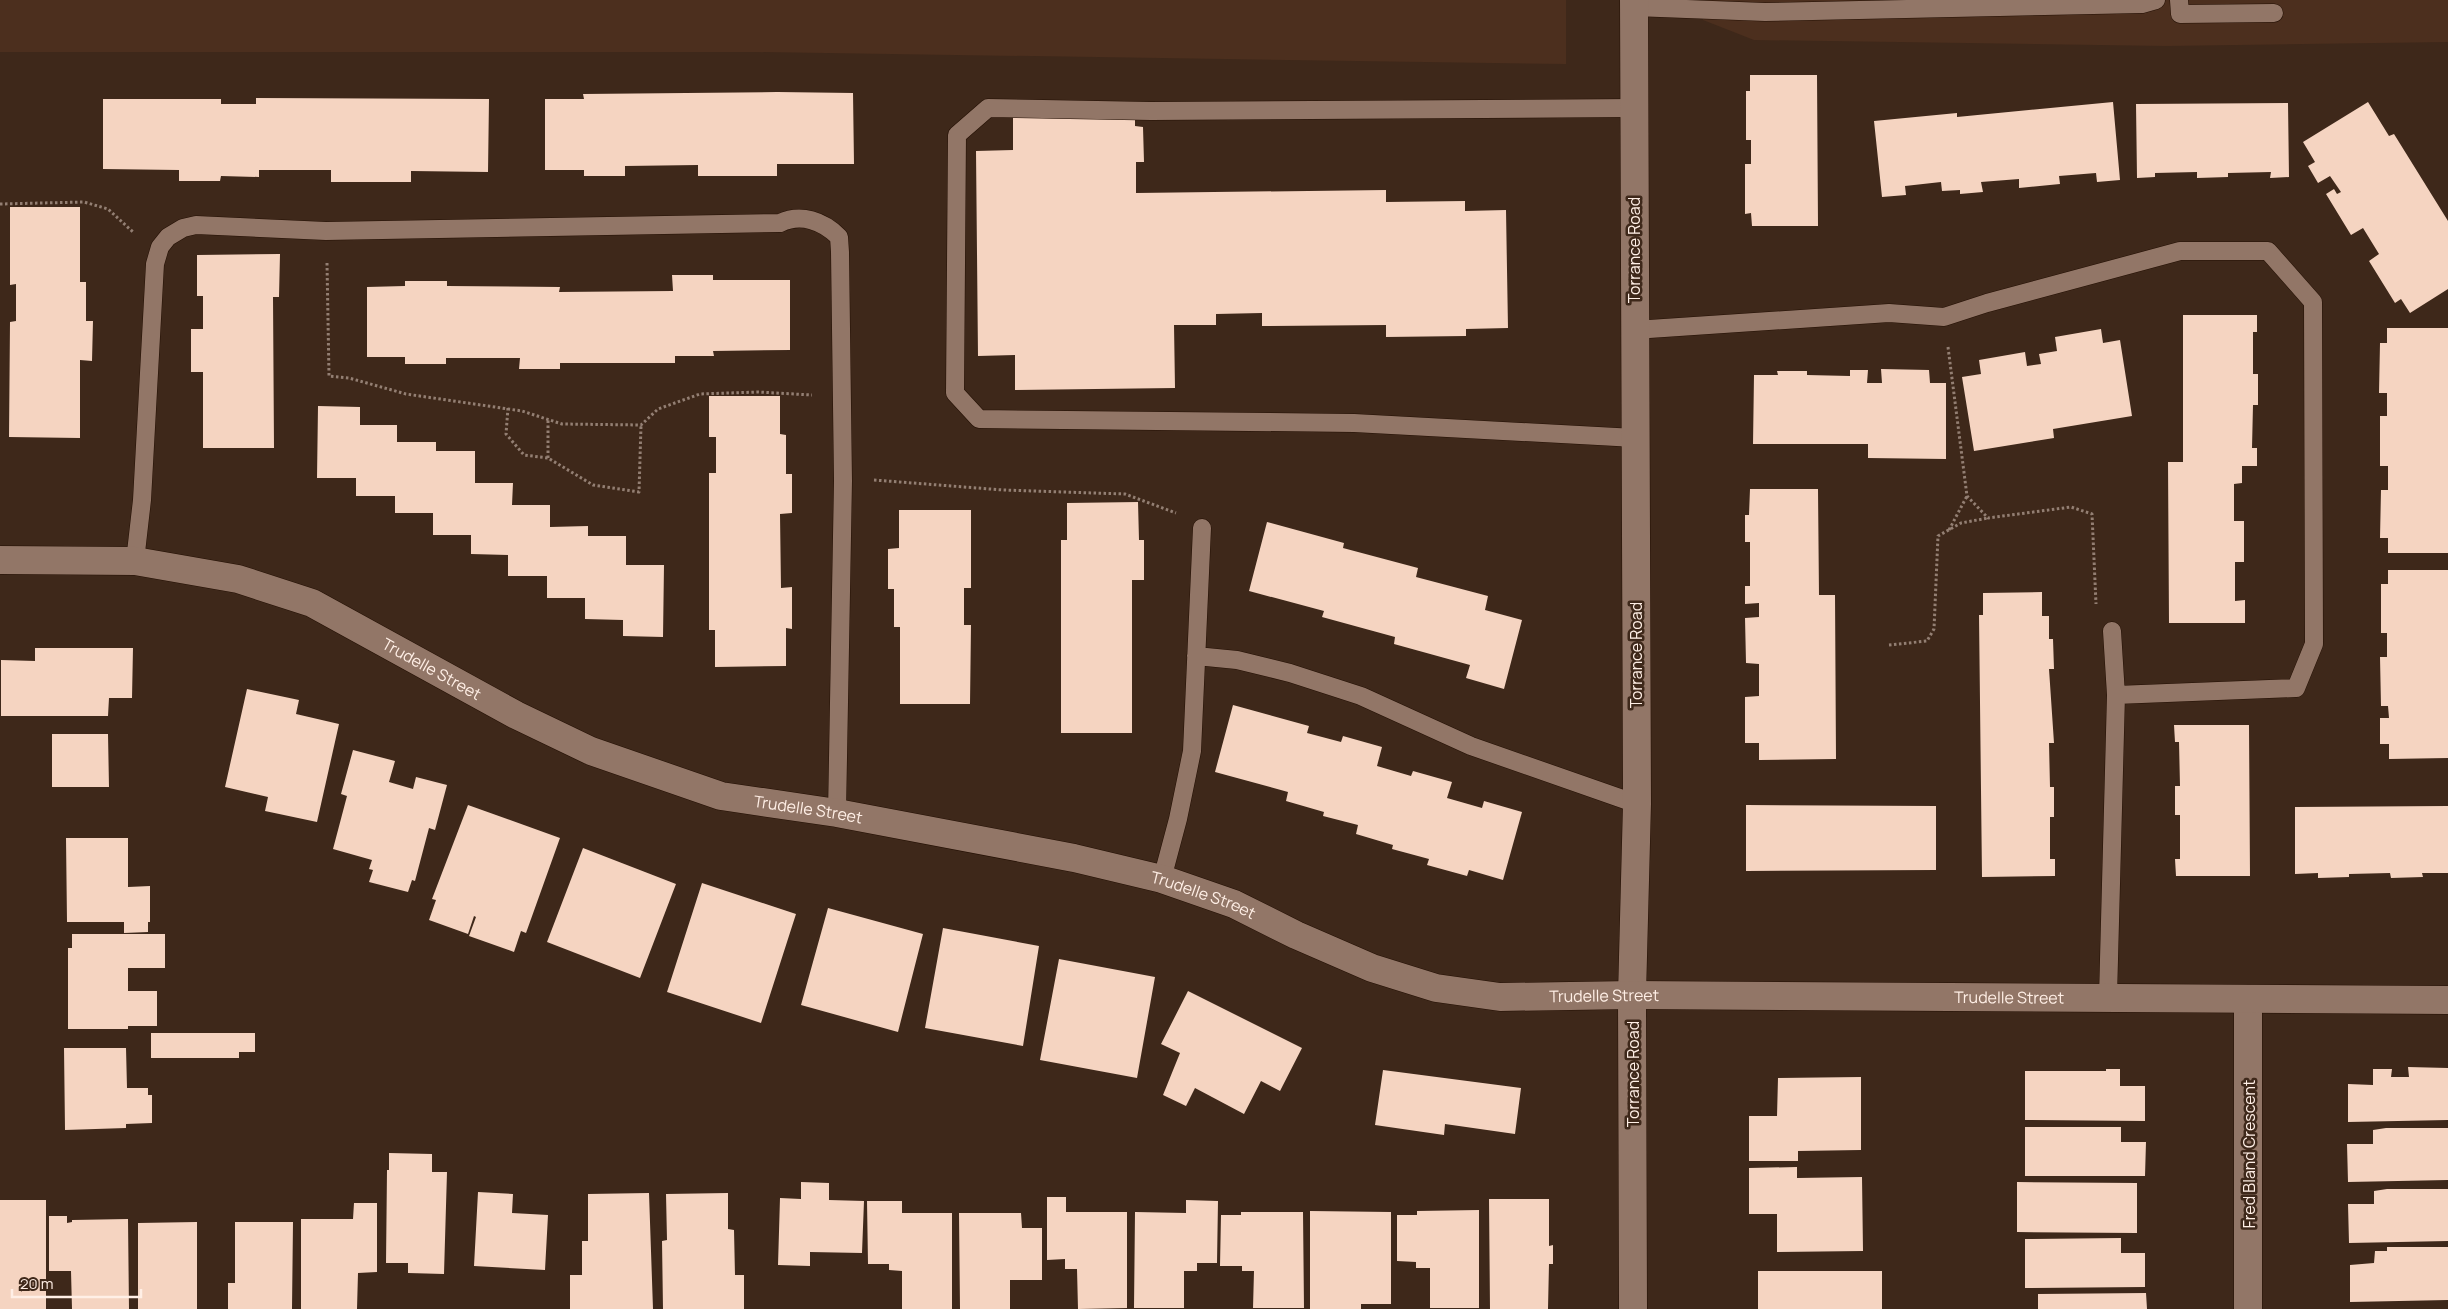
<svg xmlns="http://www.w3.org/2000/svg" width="2448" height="1309" viewBox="0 0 2448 1309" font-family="Manrope,sans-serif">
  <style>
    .built { fill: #4c2f1e }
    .building { fill: #f5d4c1 }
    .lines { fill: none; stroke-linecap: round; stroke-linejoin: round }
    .lane-casing { stroke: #241004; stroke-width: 19 }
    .street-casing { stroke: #241004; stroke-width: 29 }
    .secondary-casing { stroke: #241004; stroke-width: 29 }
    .path { stroke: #937f73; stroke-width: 3; stroke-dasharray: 2.5 2.5; stroke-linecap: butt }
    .lane { stroke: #927667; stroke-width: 18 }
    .street { stroke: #927667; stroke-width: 28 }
    .secondary { stroke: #927667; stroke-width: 28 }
    .labels { text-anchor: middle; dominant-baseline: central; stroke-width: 5; stroke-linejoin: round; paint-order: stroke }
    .street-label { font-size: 16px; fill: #ffefe6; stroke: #3e281a }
  </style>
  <rect width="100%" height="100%" fill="#3e281a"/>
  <path class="built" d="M0 0H1566V64L754 52H0Z
    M1703 0H2448V42L2166 46 1754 40 1703 20Z"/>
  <path class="building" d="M1750 75H1817L1818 226H1752L1751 213 1745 214V164H1751V140H1746V91H1750Z
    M777 92 853 93 854 164H777V176H698V165L625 166V176H584V170H545V99H584L583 94Z
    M256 98 489 99 488 172 411 171V182H331V170H259V177L221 176 220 181H179V170L103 169V99H221V104H256Z
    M2113 102 2120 180 2097 182 2096 173 2059 176 2060 184 2019 188V179L1981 182 1983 192 1960 194V190L1942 191 1941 182 1905 186 1906 195 1882 197 1874 121 1957 113V117Z
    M2368 102 2389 136 2394 134 2448 221V289L2410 313 2401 299 2395 303 2369 261 2379 254 2363 228 2351 235 2326 194 2334 189 2337 194 2341 192 2330 176 2318 183 2308 166 2315 162 2303 142Z
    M2288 103 2289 177 2270 178 2271 172 2228 173V177L2197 178V172L2155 173V177L2137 178 2136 104Z
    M1135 116V126L1143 127 1144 162H1136V193L1386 190V202L1465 201V211L1506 210 1508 328 1466 329V336L1386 337V325L1262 326V313L1216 314V325H1174L1175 388 1015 390V355L978 356 976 151 1013 150V117Z
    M10 207H80V282H86V321H93L92 361 80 360V438L9 437 10 322 16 321V284L10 285Z
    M280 254 279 297H273L274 448H203V372H191V329H203V296H197V255Z
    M672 275H713V280H790V350L713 351 714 356H675V363H560V369H519L520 358H446V364H405V357H367V287L405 286V281H447V286L560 287 559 292 673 291Z
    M2183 315H2257V332H2253V374H2258V405H2253L2252 448H2257V466H2242V483L2234 484V521H2244V562H2235V601L2245 600V623H2169L2168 462H2183Z
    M2387 328H2448V553H2388V538H2380L2381 490H2388V466H2380V416H2387V393H2379L2380 343H2387Z
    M2101 329 2103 343 2120 340 2132 416 2053 429 2054 438 1974 451 1962 377 1981 374 1979 360 2025 352 2027 366 2041 364 2039 354 2057 351 2055 337Z
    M1881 369 1929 370 1930 383H1946V459L1868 458V444H1753L1754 375H1778L1777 371H1807V375L1850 376V370H1868L1867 383H1882Z
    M709 396H780V434L786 435V474H792V513L780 514 781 588 792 587V629L786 628V666L715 667V630H709V473H716V437H709Z
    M318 406 360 407V425H397V442H436V451H475V483H513L512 505H550V527L588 526V536H626V565H664L663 637 623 636V620L585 619V598H547V576H508V555L471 554V535H433V513H395V496H356V478H317Z
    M1750 489H1818L1819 595H1835L1836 759 1759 760V743H1745V697L1759 696V664L1746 663 1745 618 1759 617V603L1745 604V586H1750V542H1745V515H1749Z
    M1138 502 1139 540H1144V580H1132V733H1061V540H1067V503Z
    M899 510H971V588H964V625H971L970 704H900V627H894V589H888V549L899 548Z
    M1267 522 1344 543 1343 548 1418 568 1416 577 1488 596 1485 610 1522 620 1504 689 1466 678 1470 665 1394 644 1395 637 1322 617 1324 611 1249 591Z
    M2388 570H2448V758L2389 759V744H2380V718H2389L2388 706H2381L2380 657H2387V633H2381V584H2388Z
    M2042 592V616H2049V639H2053L2054 669H2049L2054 743H2049L2050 787H2054V817H2050V859H2055V876L1982 877 1979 615H1983V593Z
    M35 648H133L132 698H109L108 716H1V660L35 661Z
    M247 689 299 700 296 714 339 724 317 822 265 811 268 797 225 787Z
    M1233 705 1309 726 1307 733 1341 742 1343 736 1382 747 1377 766 1411 776 1413 771 1452 782 1447 798 1482 808 1484 801 1522 812 1503 880 1469 870 1467 876 1427 865 1429 859 1392 849 1393 845 1356 834 1358 825 1323 816 1324 812 1286 801 1288 792 1215 772Z
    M2174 725H2249L2250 876H2176L2175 859H2180V815H2175V786H2180L2179 742H2175Z
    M52 734H108L109 787H52Z
    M353 750 395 761 389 782 413 789 416 777 447 785 435 830 429 828 415 881 412 880 408 892 369 882 373 870 369 869 372 860 333 849 347 796 341 794Z
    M468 805 560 838 526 933 521 931 514 952 469 936 476 917 474 916 468 934 429 920 436 900 432 899Z
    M1746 805 1936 806V870L1746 871Z
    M2448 806V873H2422L2423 877 2391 878 2390 873 2349 874V877L2318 878V873L2295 874V807Z
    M66 838H128V887L150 886V922H148V932L124 933V922H67Z
    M583 848 676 884 640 978 547 942Z
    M702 883 796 914 761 1023 667 992Z
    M828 908 923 934 898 1032 801 1005Z
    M943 928 1039 946 1023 1046 925 1028Z
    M72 934H165V968H128V991H157V1026H128V1029H68V948H72Z
    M1059 959 1155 977 1137 1078 1040 1060Z
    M1188 991 1302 1048 1280 1091 1261 1081 1244 1114 1195 1088 1186 1106 1163 1095 1180 1053 1161 1044Z
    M151 1033H255V1052H239V1058H151Z
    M64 1048H126L127 1088H148V1095H152V1123L126 1124V1128L65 1130Z
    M2408 1067 2448 1068V1120L2348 1122V1084L2373 1085V1069H2392L2391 1077H2409Z
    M2106 1069H2120V1086H2145V1121L2025 1120V1071H2106Z
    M1383 1070 1521 1088 1515 1134 1445 1124 1444 1135 1375 1125Z
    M1861 1077V1150L1798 1151V1161H1749V1116H1777L1778 1078Z
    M2025 1127H2121V1142H2146L2145 1176H2025Z
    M2386 1128H2448V1180L2348 1182 2347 1144H2373V1130Z
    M389 1153 432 1154V1172H447L444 1274 408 1273V1263H386L387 1170H389Z
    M1797 1167V1178L1862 1177 1863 1251 1777 1252V1214H1749V1168Z
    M801 1182 829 1183V1200L864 1201 862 1253 810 1252V1266L778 1265 780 1198 801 1199Z
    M2017 1182 2137 1183V1233L2017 1232Z
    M2387 1189H2448V1241L2349 1243 2348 1204H2374V1191Z
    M478 1192 513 1194 512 1213 548 1215 545 1270 474 1266Z
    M649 1193 653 1309H570V1275H582V1241H588V1194Z
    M728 1193V1229L734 1230 735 1275H744V1309H663L662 1241 667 1240 666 1194Z
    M1047 1197H1066V1212H1127V1308L1078 1309 1077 1269H1065V1259L1047 1260Z
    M1489 1199H1549V1246L1553 1245V1264H1549L1548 1309H1490Z
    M0 1200H46V1309H0Z
    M1186 1200 1218 1201 1217 1263H1197V1271H1184V1308H1134L1135 1212 1186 1213Z
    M867 1201H902V1213H952V1309H902V1271L889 1270V1264H868Z
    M354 1203H377V1272L358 1273 357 1309H301V1219H353Z
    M1479 1210V1308H1430V1268H1416V1262L1397 1261V1215H1417V1211Z
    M1310 1211 1391 1212V1304H1361V1309H1310Z
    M1241 1212H1303L1304 1308H1253L1254 1271H1242V1266H1220L1221 1215H1241Z
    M959 1213H1021L1022 1228H1042V1280H1010V1309H960Z
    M49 1216H67V1223L72 1222V1220L128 1219 129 1309H72L71 1271H49Z
    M197 1222V1309H138V1223Z
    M235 1222H293L292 1309H228V1283H235Z
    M2121 1238V1253H2145V1287L2025 1288V1239Z
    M2387 1247H2448V1300L2350 1302V1265L2374 1263 2375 1251H2387Z
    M1758 1271H1882V1309H1758Z
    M2146 1293 2147 1309H2038V1294Z"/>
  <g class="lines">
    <g class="lane-casing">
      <path id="lane" d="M2179 0 2180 14 2274 13
        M1634 7 1765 12 2142 4 2156 0
        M1635 108 1151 111 988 108 957 135 955 393 979 419 1354 423 1635 438
        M1634 330 1889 313 1944 317 1987 303 2180 251H2268L2313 302 2314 644 2296 688 2116 695
        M135 561 142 500 155 264 160 247 168 237 183 228 196 225 326 231 780 223C801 213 823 221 839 237L840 252 843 481 837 813
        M1196 656 1237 660 1290 673 1361 696 1471 746 1637 804
        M1162 879 1178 819 1192 751 1202 528
        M2108 997 2116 695 2112 631"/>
    </g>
    <g class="street-casing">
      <path id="street" d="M2248 999V1309
        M1633 1309 1632 995 1637 804 1634 0"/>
    </g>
    <g class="secondary-casing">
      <g id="secondary">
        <path id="s1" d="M0 560 135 561 238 579 312 603 516 715 591 751 721 796 837 813 1074 858 1162 879 1234 904 1296 935 1372 968 1436 988 1500 997 1632 995 2448 1000"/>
      </g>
    </g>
    <path class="path" d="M0 204 84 202 108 209 133 232
      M327 263 329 376 349 378 406 394 522 411 562 424 641 425 658 409 700 394 758 392 812 395
      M1948 347 1967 496 1988 518 2071 507 2092 514 2096 604
      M508 408 506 434 524 455 548 458 593 485 639 492 641 425
      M548 458V419
      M874 480 1003 490 1125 494 1176 513
      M1949 530 1967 496
      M1889 645 1927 641 1934 629 1938 536 1961 523 1988 518"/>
    <use href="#lane" class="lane"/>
    <use href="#street" class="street"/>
    <use href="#secondary" class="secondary"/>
  </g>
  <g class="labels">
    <g class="street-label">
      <text transform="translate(1634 250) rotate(-90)">Torrance Road</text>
      <text transform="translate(1636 655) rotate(-90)">Torrance Road</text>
      <text stroke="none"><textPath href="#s1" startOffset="454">Trudelle Street</textPath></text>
      <text stroke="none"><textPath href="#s1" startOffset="859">Trudelle Street</textPath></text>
      <text stroke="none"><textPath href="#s1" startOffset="1264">Trudelle Street</textPath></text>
      <text stroke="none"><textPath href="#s1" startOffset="1684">Trudelle Street</textPath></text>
      <text stroke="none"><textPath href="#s1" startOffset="2089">Trudelle Street</textPath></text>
      <text transform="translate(1633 1074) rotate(-90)">Torrance Road</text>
      <text transform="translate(2249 1154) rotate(-90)">Fred Bland Crescent</text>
    </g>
  </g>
  <path d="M12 1289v8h129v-8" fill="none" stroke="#ffefe6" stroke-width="2.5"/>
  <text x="20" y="1289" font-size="15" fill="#ffefe6" stroke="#3e281a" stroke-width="4" paint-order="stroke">20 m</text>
</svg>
